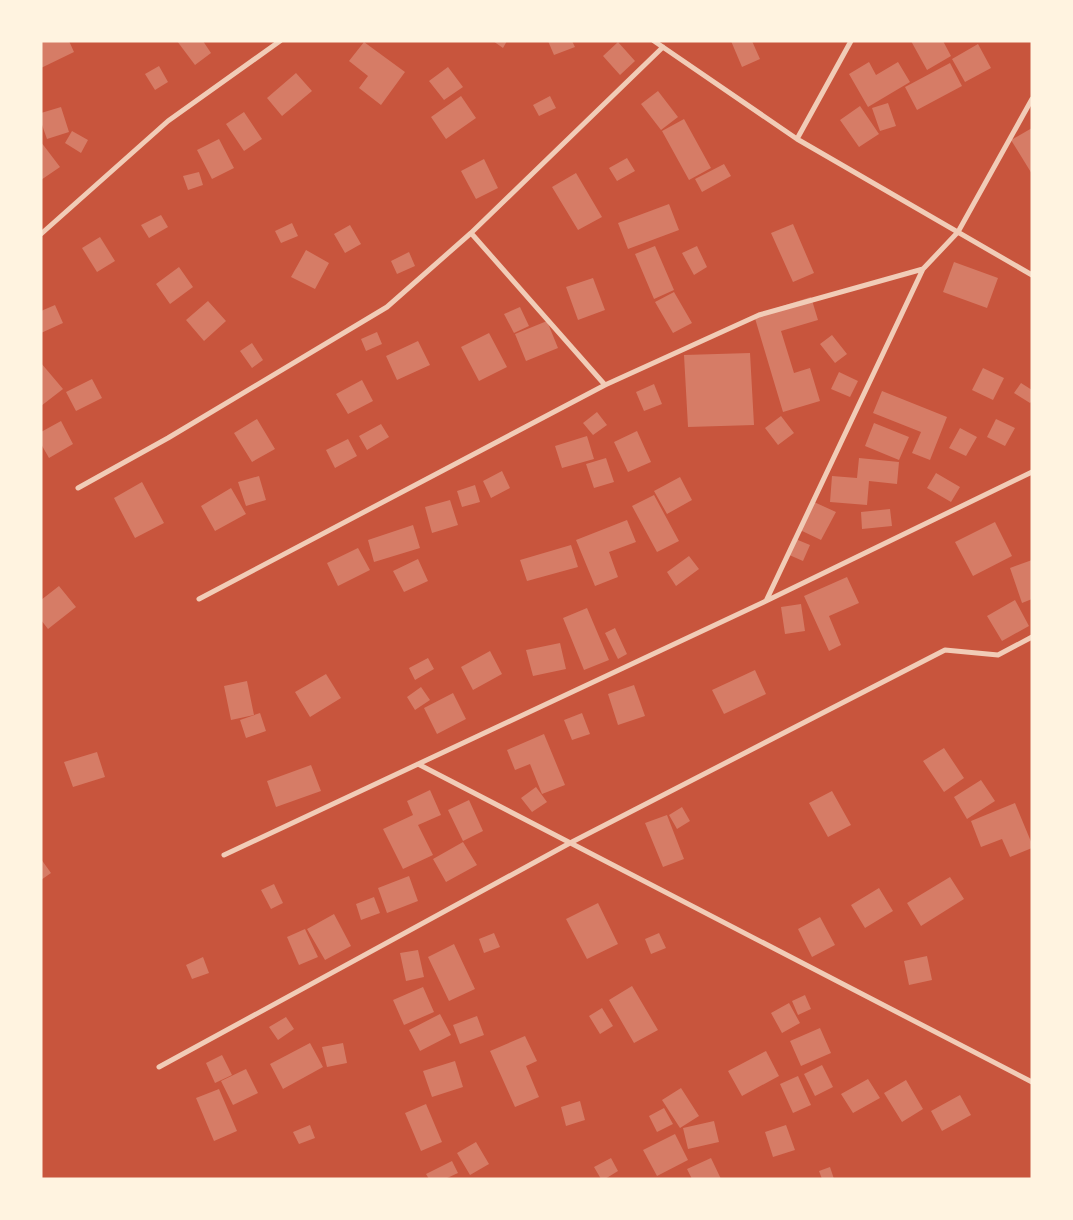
<svg xmlns="http://www.w3.org/2000/svg" width="1073" height="1220" viewBox="0 0 1073 1220" font-family="'Varela Round',sans-serif">
  <style>
    .building { fill: #d67c66 }
    .lines { fill: none; stroke-linecap: round; stroke-linejoin: round }
    .minor { stroke: #f1ccb7; stroke-width: 5 }
  </style>
  <rect width="100%" height="100%" fill="#c8553d"/>
  <path class="building" d="M41 41H69L74 52 41 68Z
    M177 41H203L211 53 195 65Z
    M493 41H507L503 48Z
    M548 41H572L575 47 554 55Z
    M731 41H752L760 59 742 67Z
    M911 41H943L951 56 927 70Z
    M364 42 405 72 381 105 359 88 368 76 349 61Z
    M618 42 635 61 620 75 603 56Z
    M978 44 991 68 965 82 952 59Z
    M869 62 876 75 898 62 910 82 868 107 849 74Z
    M950 63 962 86 917 110 905 87Z
    M159 66 168 82 155 90 145 74Z
    M448 67 463 87 444 100 429 81Z
    M296 73 312 91 282 116 267 98Z
    M658 91 678 117 661 130 641 104Z
    M461 96 476 118 446 139 431 117Z
    M550 96 556 108 539 116 533 105Z
    M888 103 896 126 880 131 872 108Z
    M860 106 879 134 859 147 840 120Z
    M61 107 69 132 47 139 41 122V113Z
    M244 112 262 139 244 151 226 124Z
    M684 119 711 168 689 180 662 131Z
    M1032 128V174L1011 140Z
    M72 131 88 140 81 153 65 143Z
    M219 139 234 168 212 179 197 150Z
    M41 142 60 167 41 180Z
    M627 158 635 171 617 181 609 168Z
    M484 159 498 188 476 199 461 171Z
    M724 164 731 176 702 192 695 179Z
    M199 172 203 185 188 190 183 176Z
    M576 173 602 217 578 230 552 187Z
    M669 204 679 230 628 249 618 223Z
    M161 215 168 227 149 238 141 225Z
    M292 223 298 236 281 243 275 231Z
    M793 224 814 273 793 282 771 233Z
    M350 225 361 244 345 253 334 234Z
    M100 237 115 261 97 272 82 248Z
    M655 246 674 290 654 299 635 254Z
    M697 246 707 267 694 275 682 253Z
    M306 250 329 263 315 289 291 277Z
    M409 252 415 266 397 274 391 261Z
    M954 262 998 278 987 308 943 292Z
    M179 267 193 287 170 304 156 284Z
    M593 278 605 310 578 320 566 287Z
    M674 292 692 323 673 333 655 302Z
    M811 297 818 320 781 331 794 373 810 368 820 401 783 412 754 315Z
    M208 301 226 321 204 341 186 320Z
    M55 305 63 323 41 333V311Z
    M520 307 529 326 514 333 504 314Z
    M547 321 558 348 526 361 515 334Z
    M377 332 382 344 366 351 361 339Z
    M489 333 507 367 479 381 461 347Z
    M832 335 847 354 835 363 820 344Z
    M418 341 430 365 397 380 386 356Z
    M252 343 263 360 252 368 240 351Z
    M750 353 754 425 688 427 684 355Z
    M41 363 63 389 41 406Z
    M983 368 1004 378 993 400 972 390Z
    M839 372 858 381 850 397 831 389Z
    M92 379 102 398 76 411 66 392Z
    M362 380 373 401 348 414 336 394Z
    M1021 383 1032 390V401L1030 403 1014 393Z
    M654 384 662 404 644 411 636 392Z
    M882 391 947 417 930 460 912 453 921 432 873 413Z
    M597 412 607 425 593 435 583 423Z
    M781 416 794 433 778 445 765 428Z
    M257 419 275 449 252 462 234 433Z
    M996 419 1015 428 1005 446 987 437Z
    M61 421 73 444 49 458 41 444V432Z
    M874 423 909 437 899 460 865 446Z
    M381 424 389 437 367 450 359 436Z
    M960 428 977 437 966 456 949 448Z
    M637 431 651 462 628 472 614 442Z
    M587 436 594 459 562 468 555 446Z
    M348 439 357 456 335 468 326 450Z
    M606 458 614 482 594 488 586 464Z
    M859 458 899 462 897 484 869 481 867 505 830 502 832 476 857 478Z
    M502 471 510 488 491 498 483 481Z
    M936 473 960 487 951 502 927 488Z
    M259 476 266 500 246 506 238 482Z
    M680 477 692 500 667 514 654 491Z
    M142 482 164 523 135 538 114 498Z
    M475 485 480 502 462 507 457 491Z
    M231 488 246 514 215 531 201 506Z
    M654 495 679 541 657 552 632 506Z
    M450 500 458 525 432 533 425 507Z
    M814 502 836 512 821 540 800 530Z
    M890 509 892 526 862 529 861 512Z
    M627 520 636 542 609 552 618 577 595 586 576 540Z
    M995 522 1012 556 973 576 955 542Z
    M413 525 420 548 374 562 368 540Z
    M793 538 810 545 803 561 787 554Z
    M571 545 578 567 527 581 520 560Z
    M358 548 370 570 338 586 327 563Z
    M689 556 699 569 676 586 667 572Z
    M418 559 428 581 404 592 393 571Z
    M1032 560V599L1022 603 1010 568Z
    M847 577 859 603 829 616 841 645 829 651 804 596Z
    M59 586 76 607 48 629 41 620V600Z
    M1015 600 1029 626 1002 641 987 616Z
    M801 604 805 631 785 634 781 607Z
    M587 608 609 660 584 670 563 618Z
    M615 628 627 654 618 659 605 633Z
    M560 643 566 669 533 676 526 650Z
    M490 651 502 674 473 690 461 667Z
    M428 658 434 669 415 680 409 668Z
    M755 670 766 694 724 714 712 690Z
    M326 674 341 698 310 717 295 692Z
    M247 681 254 715 231 720 224 686Z
    M634 685 645 716 618 725 608 694Z
    M421 687 430 700 415 710 407 697Z
    M453 693 466 719 437 734 424 708Z
    M260 713 266 731 246 738 240 720Z
    M582 713 590 734 572 740 564 720Z
    M544 734 565 785 542 794 530 764 515 770 507 750Z
    M944 748 964 778 944 792 923 761Z
    M97 752 105 777 73 787 64 762Z
    M311 765 321 791 276 807 267 781Z
    M981 780 995 801 967 819 954 797Z
    M536 787 547 802 532 812 521 798Z
    M430 790 441 815 418 825 433 855 403 869 383 829 413 815 407 801Z
    M832 791 851 825 828 837 809 803Z
    M469 800 483 831 463 841 448 810Z
    M1015 803 1032 844V848L1010 857 1002 839 981 847 971 821Z
    M682 807 690 821 677 829 669 815Z
    M667 815 684 859 663 867 645 823Z
    M463 842 477 865 446 882 433 859Z
    M41 859 51 873 41 880Z
    M409 876 418 901 387 913 378 888Z
    M950 877 964 899 921 926 907 903Z
    M274 884 283 903 271 909 261 890Z
    M879 888 893 911 865 928 851 905Z
    M374 897 380 913 361 920 356 904Z
    M598 903 618 944 587 959 566 919Z
    M334 914 351 946 325 960 307 929Z
    M820 917 835 945 812 957 798 929Z
    M305 929 318 957 299 965 287 937Z
    M494 933 500 947 484 953 479 939Z
    M659 933 666 948 651 954 645 939Z
    M454 944 475 989 449 1001 428 957Z
    M418 950 424 977 406 981 400 953Z
    M927 956 932 980 909 985 904 961Z
    M203 957 209 973 192 979 186 965Z
    M632 986 658 1030 634 1043 609 1000Z
    M423 987 434 1012 404 1025 393 1000Z
    M805 995 811 1009 798 1015 792 1001Z
    M789 1003 800 1023 782 1033 771 1013Z
    M602 1008 613 1026 600 1034 589 1016Z
    M440 1014 451 1035 420 1051 409 1030Z
    M477 1016 484 1035 460 1044 453 1025Z
    M286 1017 294 1029 278 1040 269 1027Z
    M820 1028 831 1053 801 1066 790 1041Z
    M525 1036 537 1061 526 1066 539 1097 515 1107 490 1051Z
    M310 1043 323 1067 283 1089 270 1064Z
    M343 1043 347 1063 327 1067 322 1047Z
    M766 1051 779 1076 742 1096 728 1071Z
    M222 1055 232 1075 215 1083 206 1063Z
    M455 1061 463 1087 432 1097 423 1071Z
    M822 1065 833 1087 815 1096 804 1074Z
    M246 1069 258 1093 233 1105 221 1081Z
    M798 1076 811 1105 793 1113 780 1084Z
    M868 1079 880 1098 853 1113 841 1094Z
    M906 1080 923 1109 902 1122 884 1093Z
    M681 1088 699 1116 680 1128 662 1100Z
    M219 1089 237 1131 214 1141 196 1098Z
    M960 1095 971 1115 942 1131 931 1111Z
    M580 1101 585 1120 566 1126 561 1107Z
    M426 1104 442 1142 421 1151 405 1113Z
    M664 1108 673 1124 657 1132 649 1116Z
    M714 1121 719 1142 688 1149 683 1128Z
    M310 1125 315 1138 299 1144 293 1132Z
    M786 1125 795 1150 773 1157 765 1132Z
    M675 1134 688 1160 657 1176 643 1150Z
    M476 1142 489 1164 470 1175 457 1153Z
    M611 1158 618 1171 605 1179H601L594 1167Z
    M711 1158 721 1179H692L687 1169Z
    M452 1161 458 1173 445 1179H429L426 1174Z
    M830 1167 834 1179H822L819 1171Z"/>
  <g class="lines">
    <path class="minor" d="M654 41 797 139 1032 275
      M797 139 851 41
      M471 233 605 385
      M41 234 168 121 280 41
      M78 488 168 438 387 307 471 233 663 47
      M199 599 605 385 759 315 923 269
      M766 601 923 269 958 232 1032 99
      M418 764 1032 1082
      M224 855 766 601 1032 472
      M159 1067 570 843 945 650 998 655 1032 637"/>
  </g>
  <rect width="1073" height="1220" fill="none" stroke="#fff3e0" stroke-width="85"/>
</svg>
